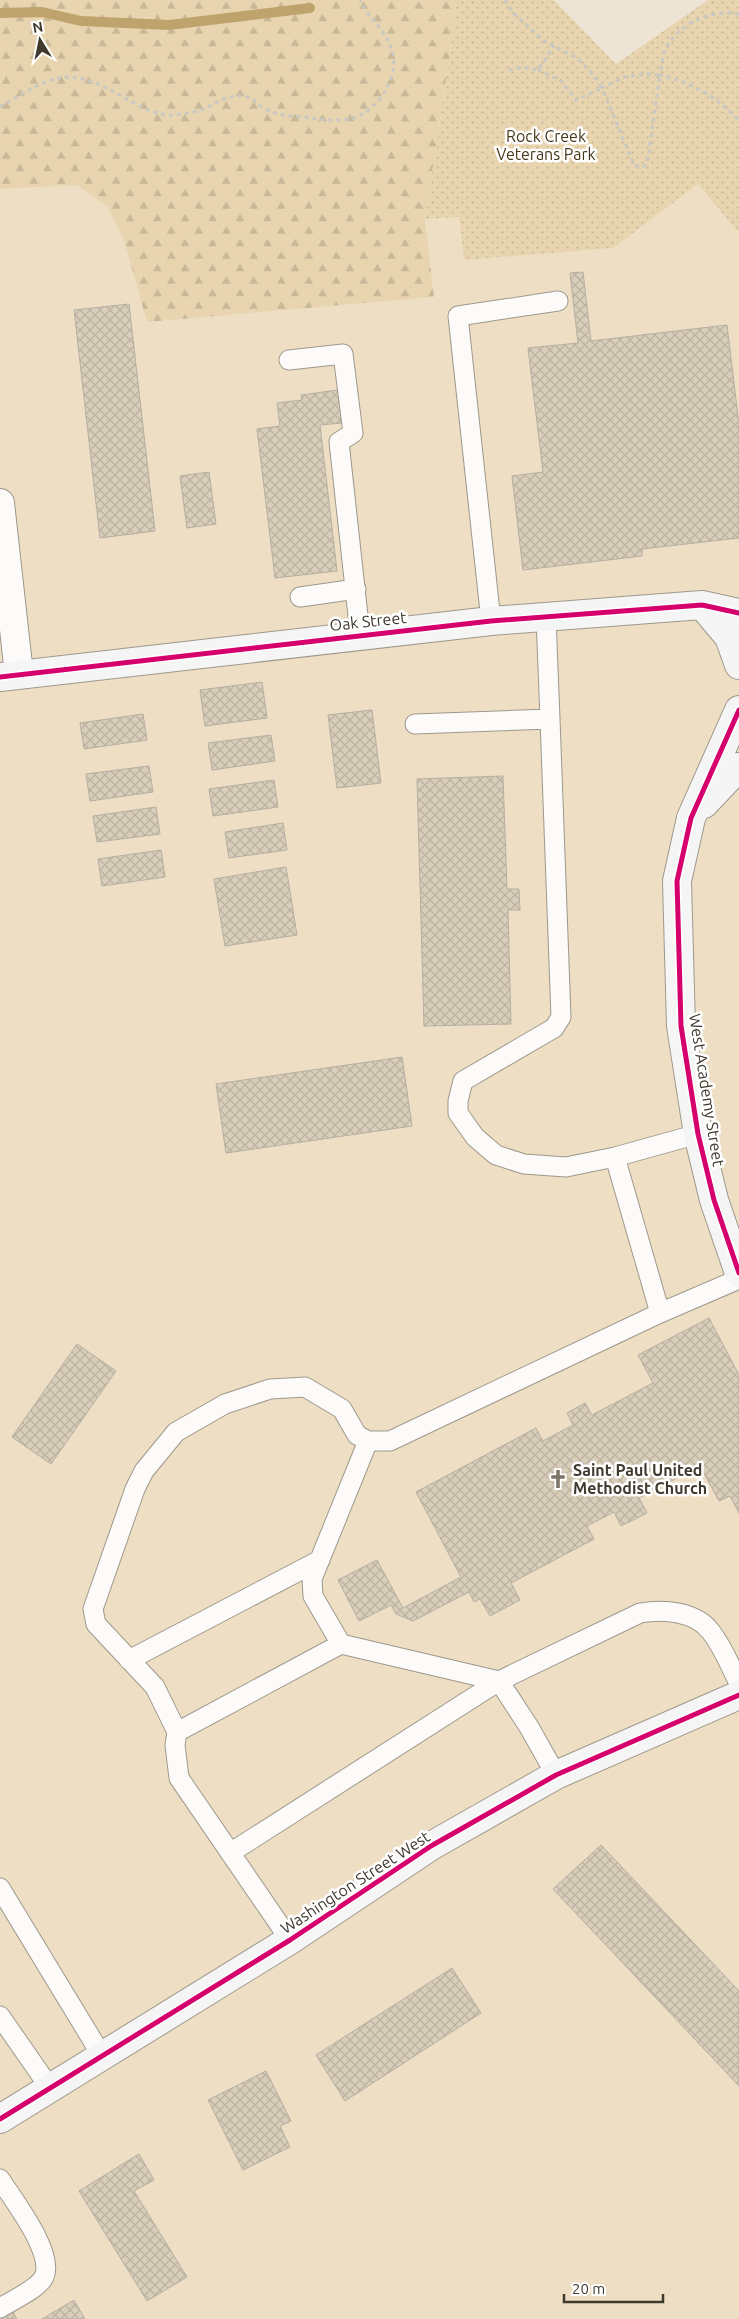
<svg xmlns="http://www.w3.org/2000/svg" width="739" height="2319" viewBox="0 0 739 2319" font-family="Ubuntu,sans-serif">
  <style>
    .built { fill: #eedfc4 }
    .green { fill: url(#green-dots) }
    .forest { fill: url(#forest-firs) }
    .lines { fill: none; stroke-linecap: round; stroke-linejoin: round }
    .stream { stroke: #bea36d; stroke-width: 10 }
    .building { fill: url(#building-cross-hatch); stroke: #b5aea2 }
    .lane-casing { stroke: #9e988c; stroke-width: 21 }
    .street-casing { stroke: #9e988c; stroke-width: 30 }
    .secondary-casing { stroke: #9e988c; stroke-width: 30 }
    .path { stroke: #cac8c2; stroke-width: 3; stroke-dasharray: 4 4; stroke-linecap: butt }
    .lane { stroke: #fcfbf9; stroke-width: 19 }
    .street { stroke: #fcfbf9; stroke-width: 28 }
    .secondary { stroke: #f6f5f5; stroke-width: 28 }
    .cycleway-casing { stroke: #fff; stroke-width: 8 }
    .cycleway { stroke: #d6006c; stroke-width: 5 }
    .labels { text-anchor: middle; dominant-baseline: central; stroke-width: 5; stroke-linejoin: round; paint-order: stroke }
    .park-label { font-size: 16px; fill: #473819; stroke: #fff }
    .street-label { font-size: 16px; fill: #3f392e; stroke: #fff }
    .poi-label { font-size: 16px; font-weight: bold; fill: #3f392e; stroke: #fff; text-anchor: start }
  </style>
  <defs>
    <pattern id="green-dots" width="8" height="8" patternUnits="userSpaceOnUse" patternTransform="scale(1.25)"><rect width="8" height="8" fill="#e8d5b0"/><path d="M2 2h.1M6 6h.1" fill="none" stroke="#c8b898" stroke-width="1.8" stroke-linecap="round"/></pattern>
    <pattern id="forest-firs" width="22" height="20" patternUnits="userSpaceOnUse" patternTransform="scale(1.25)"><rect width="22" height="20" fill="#e8d5b0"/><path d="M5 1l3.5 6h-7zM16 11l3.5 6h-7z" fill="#c8b898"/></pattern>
    <pattern id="building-cross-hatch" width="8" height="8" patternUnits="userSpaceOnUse" patternTransform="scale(1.25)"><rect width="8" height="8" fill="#d9ceba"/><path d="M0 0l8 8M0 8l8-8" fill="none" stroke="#bbb2a0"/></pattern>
  </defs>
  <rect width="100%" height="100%" fill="#ede4d5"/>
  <path class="built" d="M698 184 739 233V2319H0V189L77 185 108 207 124 241 148 322 434 297 425 219 459 216 464 259 613 248Z"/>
  <path class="green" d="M455 0H554L616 64 708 0H739V233L698 184 613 248 464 260 459 217 425 219 454 26Z"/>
  <path class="forest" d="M0 0H455L454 26 425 219 434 297 147 322 124 241 108 207 77 185 0 189Z"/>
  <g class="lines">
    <path class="stream" d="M0 13 42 12 81 21 169 25 310 8"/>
  </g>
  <path class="building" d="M583 272 591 341 727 325 739 425V538L642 549V556L523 570 512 476 543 472 528 348 578 343 570 273Z
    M129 304 155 531 100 538 74 310Z
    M338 390 342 423 320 425 337 571 275 578 257 429 280 426 277 403 302 400 301 395Z
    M209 472 216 524 187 528 180 476Z
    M262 682 267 718 205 726 200 690Z
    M372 710 381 783 337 788 328 715Z
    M143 714 147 740 84 749 80 723Z
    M271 735 275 761 212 770 208 743Z
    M149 766 153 792 90 801 86 774Z
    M503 776 507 889H519L520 910H508L511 1024 424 1026 417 779Z
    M274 780 278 807 213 816 209 789Z
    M156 807 160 834 97 842 93 816Z
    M283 823 287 850 229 858 225 832Z
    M161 850 165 877 102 886 98 859Z
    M286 867 297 935 225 946 214 879Z
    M402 1057 412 1126 226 1153 216 1084Z
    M709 1318 739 1375V1513L730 1496 719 1501 700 1466 639 1498 647 1513 621 1526 614 1512 587 1526 594 1539 511 1583 520 1600 490 1616 480 1599 474 1602 469 1592 413 1621 396 1614 391 1605 359 1621 338 1580 377 1560 403 1608 461 1577 416 1492 536 1428 543 1441 573 1425 567 1413 585 1403 592 1415 653 1383 638 1355Z
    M77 1344 116 1371 51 1464 12 1437Z
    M601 1845 739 1991V2086L553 1889Z
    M452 1968 481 2013 345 2101 316 2055Z
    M266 2071 291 2121 280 2126 290 2147 243 2170 208 2100Z
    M139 2154 154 2180 134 2191 187 2277 147 2301 79 2191Z
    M74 2300 85 2319H42Z
    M13 2312 17 2319H1Z"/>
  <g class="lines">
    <g class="lane-casing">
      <path id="lane" d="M289 360 343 354 353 433 339 442 360 634
        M300 597 356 589
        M546 617 550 719
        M491 621 458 316 558 301
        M615 1157 698 1134
        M660 1313 739 1279
        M341 1644 499 1681 529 1727 556 1775
        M129 1660 320 1560
        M177 1732 341 1644 313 1596 312 1579 368 1441
        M230 1853 499 1681 640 1613C663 1609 696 1611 711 1632 723 1647 730 1666 739 1683
        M0 1888 102 2056
        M290 1940 179 1778 175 1745 177 1732 155 1687 96 1624 93 1609 135 1489 144 1471 176 1432 225 1404 270 1389 305 1387 342 1409 357 1435 368 1441H390L660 1313 615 1157 566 1167 524 1164 496 1155 475 1137 458 1113V1101L463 1081 554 1028 561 1017 550 719 415 724
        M0 2016 50 2088
        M0 2179C13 2200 55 2253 44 2277 38 2289 11 2301 0 2308"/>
    </g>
    <g class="street-casing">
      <path id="street" d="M0 503 19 674"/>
    </g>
    <g class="secondary-casing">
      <path id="secondary" d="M702 605 729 637 739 665
        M0 677 491 621 702 605 739 613
        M739 710 691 818 677 881 681 1026 698 1134 714 1200 739 1273
        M704 804 739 767
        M0 2119 290 1940 431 1846 556 1775 739 1695"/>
    </g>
    <path class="path" d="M505 0 513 13 544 41 577 58 590 71 602 88 576 100 560 80 538 70
      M739 14C712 9 679 23 666 48 662 56 662 67 660 75 690 82 718 97 739 121
      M509 70 523 67 538 70 554 46
      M647 74 660 75 647 164 642 167 634 165 602 88 624 77Z
      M0 107C53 75 67 64 125 98 139 106 153 114 170 115 179 115 196 112 204 109 218 102 233 91 250 98 256 101 260 107 265 109 278 115 289 116 302 117 335 121 358 127 381 97 390 86 396 68 393 54 387 28 369 21 360 0"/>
    <use href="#lane" class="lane"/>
    <use href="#street" class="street"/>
    <use href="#secondary" class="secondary"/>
    <g class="cycleway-casing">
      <path id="cycleway" d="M0 677 491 621 702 605 739 613
        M739 710 691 818 677 881 681 1026 698 1134 714 1200 739 1273
        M0 2119 290 1940 431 1846 556 1775 739 1695"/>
    </g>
    <use href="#cycleway" class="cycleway"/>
  </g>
  <defs>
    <g id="church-bare" transform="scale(1.5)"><path d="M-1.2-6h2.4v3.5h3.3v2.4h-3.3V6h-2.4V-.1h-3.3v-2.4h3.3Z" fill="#7c7568" stroke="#fff" stroke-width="2.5" paint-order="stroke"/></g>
  </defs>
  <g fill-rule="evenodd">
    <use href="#church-bare" x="558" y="1479"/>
  </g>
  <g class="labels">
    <g class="park-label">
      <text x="546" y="136">Rock Creek<tspan x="546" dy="18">Veterans Park</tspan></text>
    </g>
    <g class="street-label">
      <text transform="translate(368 621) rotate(-6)">Oak Street</text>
      <text transform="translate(707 1090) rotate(81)">West Academy Street</text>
      <text transform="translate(355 1882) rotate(-33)">Washington Street West</text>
    </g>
    <g class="poi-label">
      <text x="573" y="1470">Saint Paul United<tspan x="573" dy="18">Methodist Church</tspan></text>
    </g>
  </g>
  <g transform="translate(40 40) rotate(350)" stroke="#ffffff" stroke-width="4" paint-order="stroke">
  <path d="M0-4L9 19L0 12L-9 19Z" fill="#3f392e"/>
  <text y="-8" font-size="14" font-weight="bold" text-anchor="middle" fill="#3f392e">N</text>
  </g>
  <path d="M564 2294v8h99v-8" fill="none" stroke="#3f392e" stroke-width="2.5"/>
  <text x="572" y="2294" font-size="15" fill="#3f392e" stroke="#ffffff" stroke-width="4" paint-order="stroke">20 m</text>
</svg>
